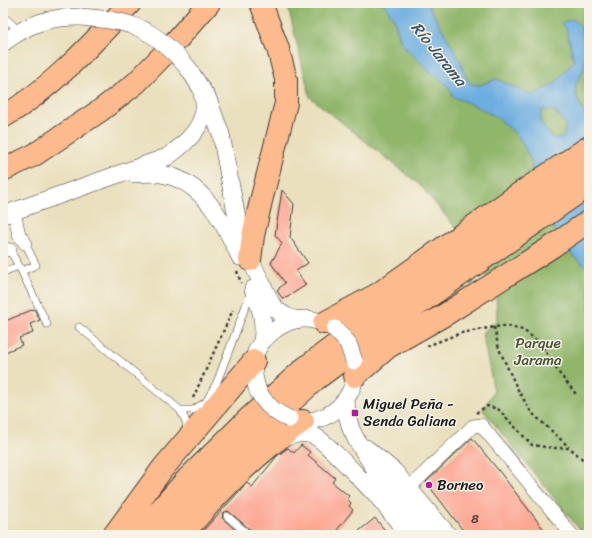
<svg xmlns="http://www.w3.org/2000/svg" width="592" height="538" viewBox="0 0 592 538" font-family="Sriracha,sans-serif">
  <style>
    .forest { fill: #90b66b; stroke: #566944 }
    .water { fill: #6daee1; stroke: #44657e; fill-rule: evenodd }
    .building { fill: #fda794 }
    .lines { fill: none; stroke-linecap: round; stroke-linejoin: round }
    .service-casing { stroke: #3b3934; stroke-width: 8 }
    .minor-casing { stroke: #3b3934; stroke-width: 14 }
    .tertiary-casing { stroke: #3b3934; stroke-width: 18 }
    .motorway-casing { stroke: #3b3934; stroke-width: 24 }
    .path { stroke: #3b3934; stroke-width: 2.5; stroke-dasharray: 3 3; stroke-linecap: butt }
    .service { stroke: #fff; stroke-width: 7 }
    .minor { stroke: #fff; stroke-width: 13 }
    .tertiary { stroke: #fff; stroke-width: 17 }
    .motorway { stroke: #fcba8d; stroke-width: 22 }
    .tertiary-bridge-casing { stroke: #3b3934; stroke-width: 18; stroke-linecap: butt }
    .tertiary-bridge { stroke: #fff; stroke-width: 17 }
    .poi-dot { fill: #b5179e; stroke: #f7f3e8; stroke-width: 1.5 }
    .labels { text-anchor: middle; dominant-baseline: central; stroke-width: 3; stroke-linejoin: round; paint-order: stroke }
    .number-label { font-size: 13px; fill: #543f3a }
    .park-label { font-size: 15px; fill: #4a5338; stroke: #f7f3e8 }
    .poi-label { font-size: 15px; fill: #1c1c1c; stroke: #f7f3e8; text-anchor: start }
    .water-label { font-size: 16px; font-style: italic; fill: #3c566b; stroke: #f7f3e8 }
  </style>
  <rect width="100%" height="100%" fill="#f7f3e8"/>
  <filter id="ink" filterUnits="userSpaceOnUse"><feTurbulence type="fractalNoise" baseFrequency=".025" numOctaves="2"/><feDisplacementMap in="SourceGraphic" scale="8" xChannelSelector="R" yChannelSelector="G"/><feConvolveMatrix kernelMatrix="1 2 1 2 8 2 1 2 1" color-interpolation-filters="sRGB"/></filter>
  <filter id="wash" filterUnits="userSpaceOnUse"><feTurbulence type="fractalNoise" baseFrequency=".012" numOctaves="4" result="noise"/><feDisplacementMap in="SourceGraphic" scale="16" xChannelSelector="R" yChannelSelector="G"/><feGaussianBlur stdDeviation="0.9" result="paint"/><feColorMatrix in="noise" values="0 0 0 0 0 0 0 0 0 0 0 0 0 0 0 0 0 1.4 0 .05"/><feComposite in="paint" operator="in"/></filter>
  <g filter="url(#wash)">
    <rect width="100%" height="100%" fill="#eae0be"/>
    <path class="forest" d="M287 3H589V191L572 255 589 269V535H584L483 410 494 391 482 333 497 321 496 292 455 227 419 184 310 97Z"/>
    <path class="water" d="M383 3H427L461 62 465 76 471 84 480 85 496 79 533 95 554 84 574 61 566 28 561 23 573 19 581 27 586 49 583 71 576 83V95L589 125V269L572 255 555 230 543 190 533 180 531 160 518 136 498 118 478 107 454 97 446 84 427 69 401 43 394 19ZM542 110 555 111 566 125 563 138H552L540 121Z"/>
    <g id="blocks">
      <path class="building" d="M282 190 294 204 290 237 308 263 296 271 306 285 286 298 285 297 283 299 277 291 279 289V288L285 283 271 263 282 243 275 235Z
        M34 309 40 320 30 324 33 333 19 338 22 345 3 353V322Z
        M472 438 499 471 548 535H467L459 525 426 482Z
        M301 445 310 452 308 455 335 478 332 482 349 496 347 499 351 503 349 506 353 510 333 535H254L252 531 228 511 223 513 222 518 241 535H199L247 483 252 487 277 456 288 448 294 453Z
        M375 518 389 535H354Z"/>
    </g>
  </g>
  <g filter="url(#ink)">
    <use href="#blocks" fill-opacity="0" stroke="#3b3934" stroke-width="1"/>
    <g class="lines">
      <g class="service-casing">
        <path id="service" d="M3 19 5 18 13 25 17 32
          M10 250 19 266 47 324
          M22 271 36 265 25 243
          M3 272 19 266
          M79 327 180 410
          M204 406 217 382 251 292
          M188 433 185 419 180 410H193L206 402
          M227 516 249 535"/>
      </g>
      <g class="minor-casing">
        <path id="minor" d="M14 212 19 235 25 243
          M3 249 10 250
          M411 489 416 481 473 426 481 425 572 535"/>
      </g>
      <g class="tertiary-casing">
        <path id="tertiary" d="M3 43C30 23 48 17 81 17
          M188 68 208 99 221 134 236 213 242 235 253 265 271 303 278 311 286 316 296 320
          M134 174C143 174 152 172 161 174 203 180 224 223 240 257
          M3 215 167 157C187 143 212 121 202 94
          M253 289C261 310 265 320 262 342
          M258 391C254 379 251 364 256 352 262 337 281 323 296 320 309 317 324 322 335 329
          M346 399 347 415 351 429 357 441 381 479 429 535
          M291 419C299 421 307 422 315 420 340 414 358 390 355 364
          M282 439C291 435 302 432 312 435 323 438 360 479 371 490
          M366 448 394 471 448 535
          M365 481 409 535"/>
      </g>
      <g class="motorway-casing">
        <path id="motorway" d="M3 117C52 88 91 45 130 3
          M3 170 34 155 101 110 136 83 168 50 209 3
          M250 260 253 236 261 201 286 103V79L278 49 261 3
          M324 323 378 294 516 196 589 147
          M355 376 388 347 446 314 553 246 589 221
          M114 535 163 468 254 361
          M138 535 188 478 248 419 306 367 386 307 589 167
          M160 535 201 488 259 431 316 379 397 319 589 185
          M182 535C218 493 257 452 303 421"/>
      </g>
      <path class="path" d="M237 271 241 283
        M494 327 499 349 517 388 531 412 569 447
        M427 346 461 333 494 327 506 326 523 330 540 343 559 373 576 394
        M193 398 233 310
        M476 413 487 406 498 409 532 445 552 448H570L589 465"/>
      <use href="#service" class="service"/>
      <use href="#minor" class="minor"/>
      <use href="#tertiary" class="tertiary"/>
      <use href="#motorway" class="motorway"/>
      <g class="tertiary-bridge-casing">
        <path id="tertiary-bridge" d="M81 17C98 19 115 19 131 25 154 32 173 50 188 68
          M335 329 348 343 354 361
          M258 391C266 405 274 412 289 419"/>
      </g>
      <use href="#tertiary-bridge" class="tertiary-bridge"/>
    </g>
  </g>
  <g class="poi-dot">
    <rect x="351" y="409" width="8" height="8" rx="2"/>
    <circle cx="429" cy="485" r="4"/>
  </g>
  <g class="labels">
    <g class="number-label">
      <text x="475" y="518">8</text>
    </g>
    <g class="park-label">
      <text x="538" y="343">Parque<tspan x="538" dy="17">Jarama</tspan></text>
    </g>
    <g class="poi-label">
      <text x="363" y="404">Miguel Peña -<tspan x="363" dy="17">Senda Galiana</tspan></text>
      <text x="437" y="485">Borneo</text>
    </g>
    <g class="water-label">
      <text transform="translate(439 54) rotate(51)">Río Jarama</text>
    </g>
  </g>
  <rect width="592" height="538" fill="none" stroke="#f7f3e8" stroke-width="16"/>
</svg>
